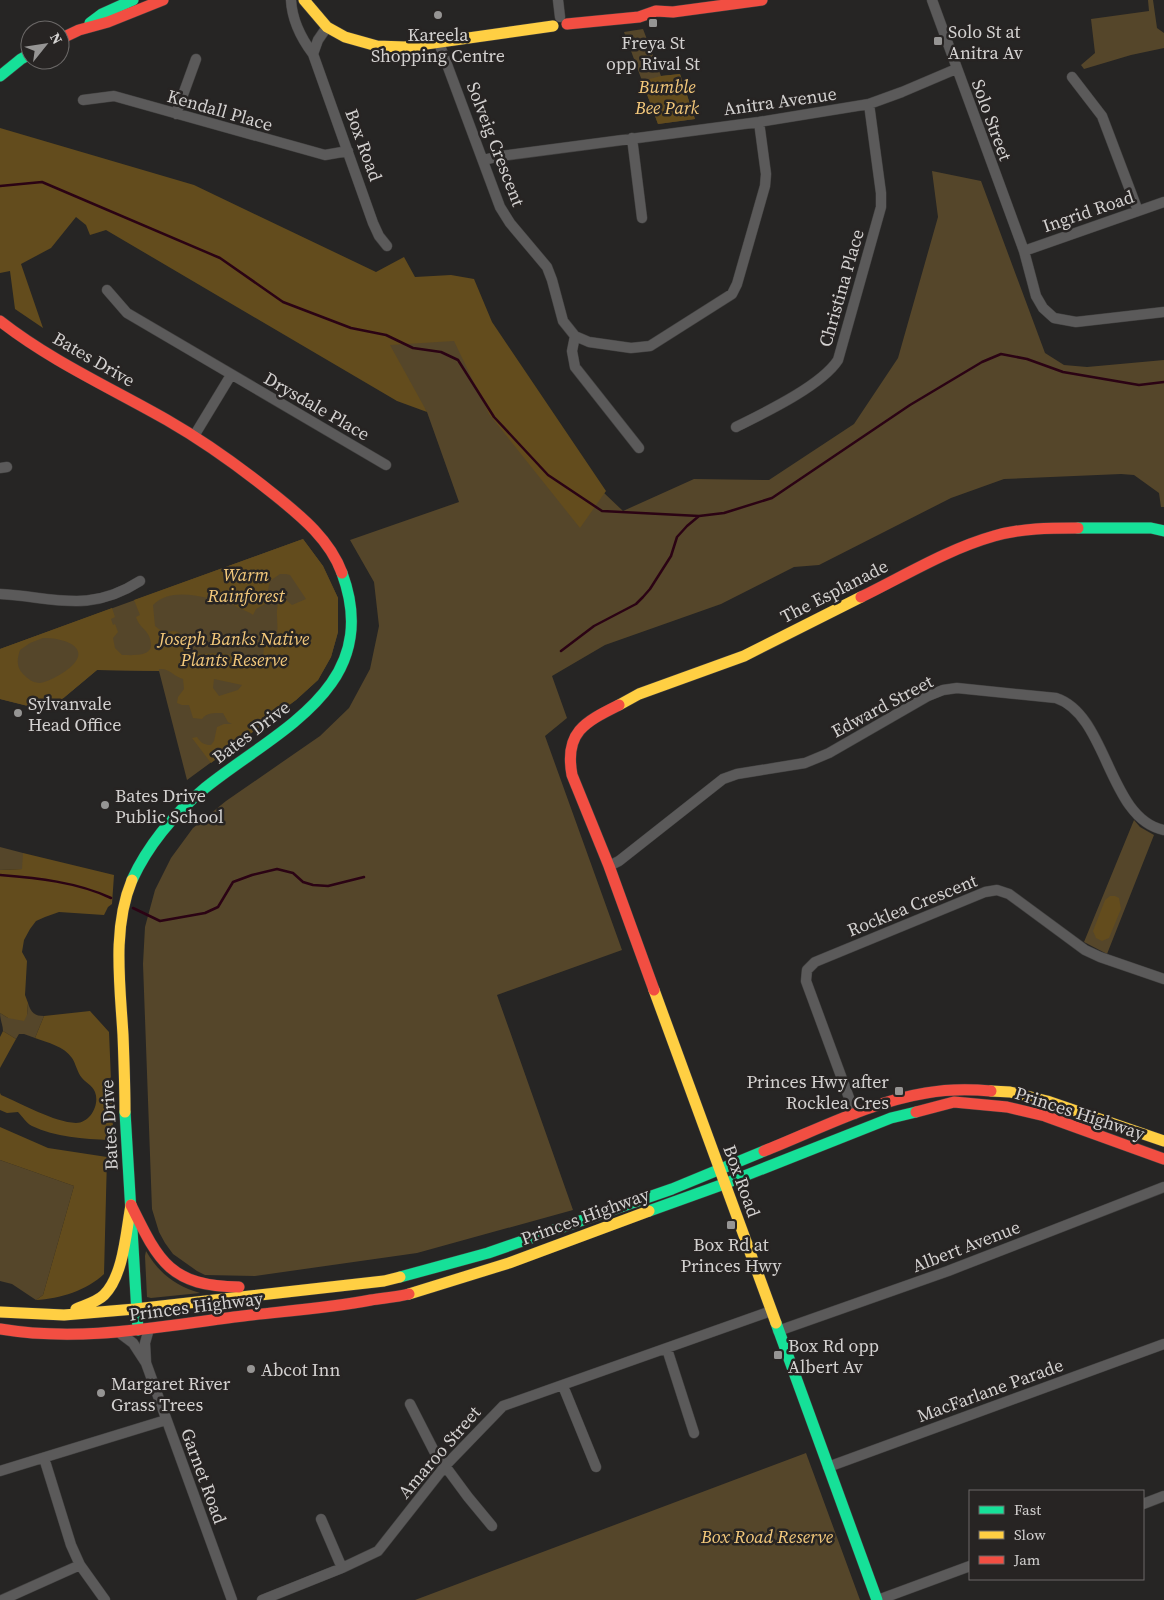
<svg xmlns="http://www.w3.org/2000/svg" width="1164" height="1600" viewBox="0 0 1164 1600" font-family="'Source Serif 4',serif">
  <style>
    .green { fill: #55462a }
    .forest { fill: #634c1d; fill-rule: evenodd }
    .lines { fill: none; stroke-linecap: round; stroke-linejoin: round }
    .stream { stroke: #2b0314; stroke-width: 2.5 }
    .street-casing { stroke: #424140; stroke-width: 11 }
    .fast-casing { stroke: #424140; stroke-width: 12 }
    .slow-casing { stroke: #424140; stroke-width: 12 }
    .jam-casing { stroke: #424140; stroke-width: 12 }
    .street { stroke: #5b5a5a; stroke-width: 10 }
    .fast { stroke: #16e098; stroke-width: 11 }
    .slow { stroke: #ffcf43; stroke-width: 11 }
    .jam { stroke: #f24e42; stroke-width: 11 }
    .poi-dot { fill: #969594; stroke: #272423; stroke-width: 2 }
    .labels { text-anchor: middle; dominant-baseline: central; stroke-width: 5; stroke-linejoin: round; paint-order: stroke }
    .poi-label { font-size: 18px; fill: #d3d1d0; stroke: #272423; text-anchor: start }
    .park-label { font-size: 18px; font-style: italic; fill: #f4c97b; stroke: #272423 }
    .street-label { font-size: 18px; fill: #d3d1d0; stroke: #272423 }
  </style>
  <rect width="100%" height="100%" fill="#262524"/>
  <path class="green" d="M1148 0H1153L1157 28 1164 33V48L1131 55 1084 69 1081 65 1095 53 1091 19 1149 11Z
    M643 29 661 76 680 74 695 119 658 124 624 32Z
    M932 171 981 181 1045 353 1064 365 1087 367 1164 360V507H1161L1159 493 1134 475 1121 474 1004 479 951 498 819 565 794 567 721 604 605 645 552 676 567 718 545 736 622 950 497 995 573 1210 417 1253 255 1276 205 1275 197 1271 173 1254 165 1243 159 1232 152 1209 143 964 145 927 155 890 171 858 193 828 226 801 320 736 349 708 370 669 379 626 374 582 350 540 459 502 427 412 340 295 443 276 503 397 623 511 694 479 769 480 854 424 898 358 938 217Z
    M303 539 323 566 338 598V632L331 657 318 680 296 700 187 780 159 671 97 670 48 711 0 699V649Z
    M1134 820 1140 827 1154 835 1107 954 1084 942Z
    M0 847 23 853V869L0 870Z
    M28 1003C31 1013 35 1016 44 1016L35 1038 24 1034H19L16 1039 3 1031C3 1025 0 1020 0 1013L8 1018 27 1015Z
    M0 1160 74 1186 43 1295 36 1300 12 1284 0 1281Z
    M146 1251C159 1273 175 1286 200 1293L151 1298 147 1297 145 1256Z
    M806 1453 860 1600H415Z"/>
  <path class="forest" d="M680 74 695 119 658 124 642 81 661 76Z
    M0 128 194 185 376 272 404 257 415 277 451 275 474 279 492 322 606 491 580 528 489 414 454 341 390 345 427 412 397 401 106 230 90 235 86 225 76 217 51 248 21 264 43 328 15 309 10 271 0 273Z
    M303 539 323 566 338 598V632L331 657 318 680 296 700 211 763 192 738 197 737C201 743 204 745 211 745L214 741 217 727 224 724H232L228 722 223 713C215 713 207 712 202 719L193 718 189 705H182L177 703 178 697 184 689 183 679C173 676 170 668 159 669V671L97 670 48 711 0 699V649L112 608 115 617 111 619 113 625 115 624 118 632 113 638 115 648 122 655C135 655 158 658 149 636 145 628 139 627 136 617L140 615 134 600ZM280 574H286L290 575 306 599 292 605 284 598 279 601C274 614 280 625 276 638L270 642 259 643 264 649 263 655C254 663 247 664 242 653L231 655 221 653 201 654 189 648C175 618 172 641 155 626L153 605C173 585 208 599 233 604 238 609 247 610 253 615L256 609 265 604 270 581ZM43 638C72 638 96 652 61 674 56 677 47 682 40 683 33 683 28 679 23 674 16 667 17 659 20 650L30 643ZM214 679 242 685 238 690 219 696 213 688Z
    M23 853 114 875 112 904 108 907 104 915 59 912 45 917 36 921 30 929 24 940 22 952 27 961 25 995 28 1003 27 1015 24 1021 8 1018 0 1013V870L22 869Z
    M1110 896H1115L1119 898 1121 909 1109 938 1102 941 1096 938 1093 931 1105 900Z
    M90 1011 109 1032 113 1128 109 1140C84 1139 55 1137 32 1126 26 1123 23 1117 18 1112L7 1113 0 1110V1093L1 1095C22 1104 54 1122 76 1123 90 1123 100 1105 95 1092 92 1085 86 1083 82 1078 77 1072 76 1064 72 1058 64 1046 48 1043 35 1038L44 1016Z
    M3 1031 16 1039 0 1068V1037Z
    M0 1127 48 1148 107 1157 104 1274C87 1290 60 1299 36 1300L43 1295 74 1186 0 1160Z"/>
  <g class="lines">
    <path class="stream" d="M0 186 42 182 220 258 283 302 351 328 386 335 413 348 441 352 458 360 494 417 548 475 602 511 699 516 724 513 772 498 910 405 982 362 1001 354 1027 359 1063 372 1139 385 1164 382
      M561 651 594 626 636 604 643 597 650 589 671 556 677 537 687 526 699 516
      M0 875C37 878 77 882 111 898
      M133 908 160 921 205 913 218 907 233 882 252 875 277 869 293 873 303 882 313 885 328 886 364 877"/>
    <g class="street-casing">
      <path id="street" d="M291 0C292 20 301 38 313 54L373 223 379 236 387 246
        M558 0 560 17
        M932 0 1024 251 1036 296 1043 308 1054 318 1076 322 1164 312
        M439 43 500 207 510 223 547 267 552 280 563 321 575 336 589 342 631 348 650 346 732 294 737 284 765 186 766 174 759 122
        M313 54 318 40 327 27
        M1072 77 1102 116 1138 211
        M83 100 114 96 325 155 348 151
        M176 114 196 59
        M632 138 642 218
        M483 160 501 156 759 122 869 104 902 92 956 69
        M1024 251 1164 202
        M107 290 127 313 386 465
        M575 336 572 351 575 367 639 448
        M736 427C764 413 821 386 838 360L881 207V193L869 104
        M194 436 231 375
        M0 468 7 467
        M0 594C54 597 89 614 140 581
        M609 866 619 861 723 779 737 774 805 763 829 753 928 696 943 690 957 688 1056 698C1108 715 1108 819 1164 830
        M855 1114 806 981 807 970 815 962 985 892 997 890 1009 894 1085 950 1100 957 1164 979
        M778 1331 948 1271 1164 1187
        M121 1334 133 1343 146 1363 232 1600
        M667 1349 694 1433
        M146 1362 145 1343 149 1329
        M563 1386 596 1467
        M410 1404 434 1451 468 1497 492 1526
        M44 1458 71 1545 80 1565 105 1600
        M828 1467 1164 1344
        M0 1471 166 1420
        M1143 1504 1164 1496
        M321 1519 342 1568
        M2 1600 80 1565
        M262 1600 342 1568 378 1551 445 1466 503 1406 771 1311
        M878 1600 970 1566"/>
    </g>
    <g class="fast-casing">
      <path id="fast" d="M90 23 102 14 133 0
        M0 76 21 59 30 54
        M1078 528H1151L1164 531
        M132 880C149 843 174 814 205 788 277 730 384 687 342 573
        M125 1112 138 1330
        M649 1211 724 1184 891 1118 916 1112
        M400 1277 488 1253 672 1189 764 1151
        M776 1323 877 1600"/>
    </g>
    <g class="slow-casing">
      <path id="slow" d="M304 0 327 27 345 37 377 46 405 47 553 26
        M619 705 639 694 744 656 861 597
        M654 990 776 1323
        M991 1091 1010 1092 1047 1101 1164 1141
        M125 1112C125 1086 124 1061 123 1035 120 984 112 928 132 880
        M409 1294 509 1263 649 1211
        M76 1309C85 1305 97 1302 104 1295 124 1275 126 1231 131 1205
        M0 1312 64 1315 135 1309 384 1281 400 1277"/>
    </g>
    <g class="jam-casing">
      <path id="jam" d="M567 24 639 17 656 11 673 12 762 0
        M60 39 79 30 108 22 163 0
        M0 321C51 361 111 388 167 420 207 443 240 467 276 496 302 517 330 540 342 573
        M861 597C904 576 948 549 994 536 1022 528 1050 528 1078 528
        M619 705C585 722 564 732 572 775L609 866 654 990
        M916 1112 954 1102 1007 1107 1045 1116 1164 1159
        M764 1151C817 1130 870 1102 926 1093 948 1089 970 1089 991 1091
        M131 1205C159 1262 170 1286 239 1287
        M0 1329C83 1343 161 1326 243 1316 286 1311 328 1308 371 1300 384 1298 397 1297 409 1294"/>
    </g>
    <use href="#street" class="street"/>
    <use href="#fast" class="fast"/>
    <use href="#slow" class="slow"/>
    <use href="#jam" class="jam"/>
  </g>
  <g class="poi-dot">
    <circle cx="438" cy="15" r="5"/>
    <rect x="648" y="18" width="10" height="10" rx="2.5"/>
    <rect x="933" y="36" width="10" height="10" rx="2.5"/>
    <circle cx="18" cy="713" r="5"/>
    <circle cx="105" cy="805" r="5"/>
    <rect x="894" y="1086" width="10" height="10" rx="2.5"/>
    <rect x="726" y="1220" width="10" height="10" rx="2.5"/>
    <rect x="773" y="1350" width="10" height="10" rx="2.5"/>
    <circle cx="251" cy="1369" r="5"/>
    <circle cx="101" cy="1393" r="5"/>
  </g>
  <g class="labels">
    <g class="poi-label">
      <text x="948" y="31">Solo St at<tspan x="948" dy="21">Anitra Av</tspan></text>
      <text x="438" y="34" text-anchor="middle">Kareela<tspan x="438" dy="21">Shopping Centre</tspan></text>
      <text x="653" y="42" text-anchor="middle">Freya St<tspan x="653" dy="21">opp Rival St</tspan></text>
      <text x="28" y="703">Sylvanvale<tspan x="28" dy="21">Head Office</tspan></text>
      <text x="115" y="795">Bates Drive<tspan x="115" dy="21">Public School</tspan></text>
      <text x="889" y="1081" text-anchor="end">Princes Hwy after<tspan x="889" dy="21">Rocklea Cres</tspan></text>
      <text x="731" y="1244" text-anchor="middle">Box Rd at<tspan x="731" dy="21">Princes Hwy</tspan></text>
      <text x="788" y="1345">Box Rd opp<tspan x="788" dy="21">Albert Av</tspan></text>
      <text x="261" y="1369">Abcot Inn</text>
      <text x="111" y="1383">Margaret River<tspan x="111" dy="21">Grass Trees</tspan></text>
    </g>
    <g class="park-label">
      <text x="667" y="86">Bumble<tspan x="667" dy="21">Bee Park</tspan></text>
      <text x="246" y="574">Warm<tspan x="246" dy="21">Rainforest</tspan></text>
      <text x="234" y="638">Joseph Banks Native<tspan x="234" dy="21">Plants Reserve</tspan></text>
      <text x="767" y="1536">Box Road Reserve</text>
    </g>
    <g class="street-label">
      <text transform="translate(780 101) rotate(-8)">Anitra Avenue</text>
      <text transform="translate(220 110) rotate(16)">Kendall Place</text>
      <text transform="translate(992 120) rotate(70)">Solo Street</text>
      <text transform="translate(496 144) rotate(69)">Solveig Crescent</text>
      <text transform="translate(364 145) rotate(70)">Box Road</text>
      <text transform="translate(1088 211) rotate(-19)">Ingrid Road</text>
      <text transform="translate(841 288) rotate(-74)">Christina Place</text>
      <text transform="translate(94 359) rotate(30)">Bates Drive</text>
      <text transform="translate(317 406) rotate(30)">Drysdale Place</text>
      <text transform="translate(834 591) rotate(-27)">The Esplanade</text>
      <text transform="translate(882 706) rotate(-28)">Edward Street</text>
      <text transform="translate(251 732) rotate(-37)">Bates Drive</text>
      <text transform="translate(912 905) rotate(-22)">Rocklea Crescent</text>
      <text transform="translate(1080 1113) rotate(18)">Princes Highway</text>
      <text transform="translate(109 1125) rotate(-93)">Bates Drive</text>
      <text transform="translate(742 1181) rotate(70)">Box Road</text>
      <text transform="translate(585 1216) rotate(-20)">Princes Highway</text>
      <text transform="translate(966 1246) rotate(-21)">Albert Avenue</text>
      <text transform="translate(196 1306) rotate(-7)">Princes Highway</text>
      <text transform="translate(990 1390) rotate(-20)">MacFarlane Parade</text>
      <text transform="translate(439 1452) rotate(-49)">Amaroo Street</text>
      <text transform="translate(204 1476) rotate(70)">Garnet Road</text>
    </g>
  </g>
  <rect x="969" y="1490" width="175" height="90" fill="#272423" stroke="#6c6968"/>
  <rect x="979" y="1506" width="25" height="8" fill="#16e098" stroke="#6c6968"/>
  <text x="1014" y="1515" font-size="15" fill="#d3d1d0">Fast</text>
  <rect x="979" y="1531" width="25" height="8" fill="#ffcf43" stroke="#6c6968"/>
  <text x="1014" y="1540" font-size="15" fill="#d3d1d0">Slow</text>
  <rect x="979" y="1556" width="25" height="8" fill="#f24e42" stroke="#6c6968"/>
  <text x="1014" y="1565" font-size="15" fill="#d3d1d0">Jam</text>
  <g transform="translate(45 45) rotate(60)"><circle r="24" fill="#272423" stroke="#6c6968"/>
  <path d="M0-4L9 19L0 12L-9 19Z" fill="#969594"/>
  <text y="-8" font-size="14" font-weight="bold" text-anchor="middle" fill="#d3d1d0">N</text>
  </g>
</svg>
